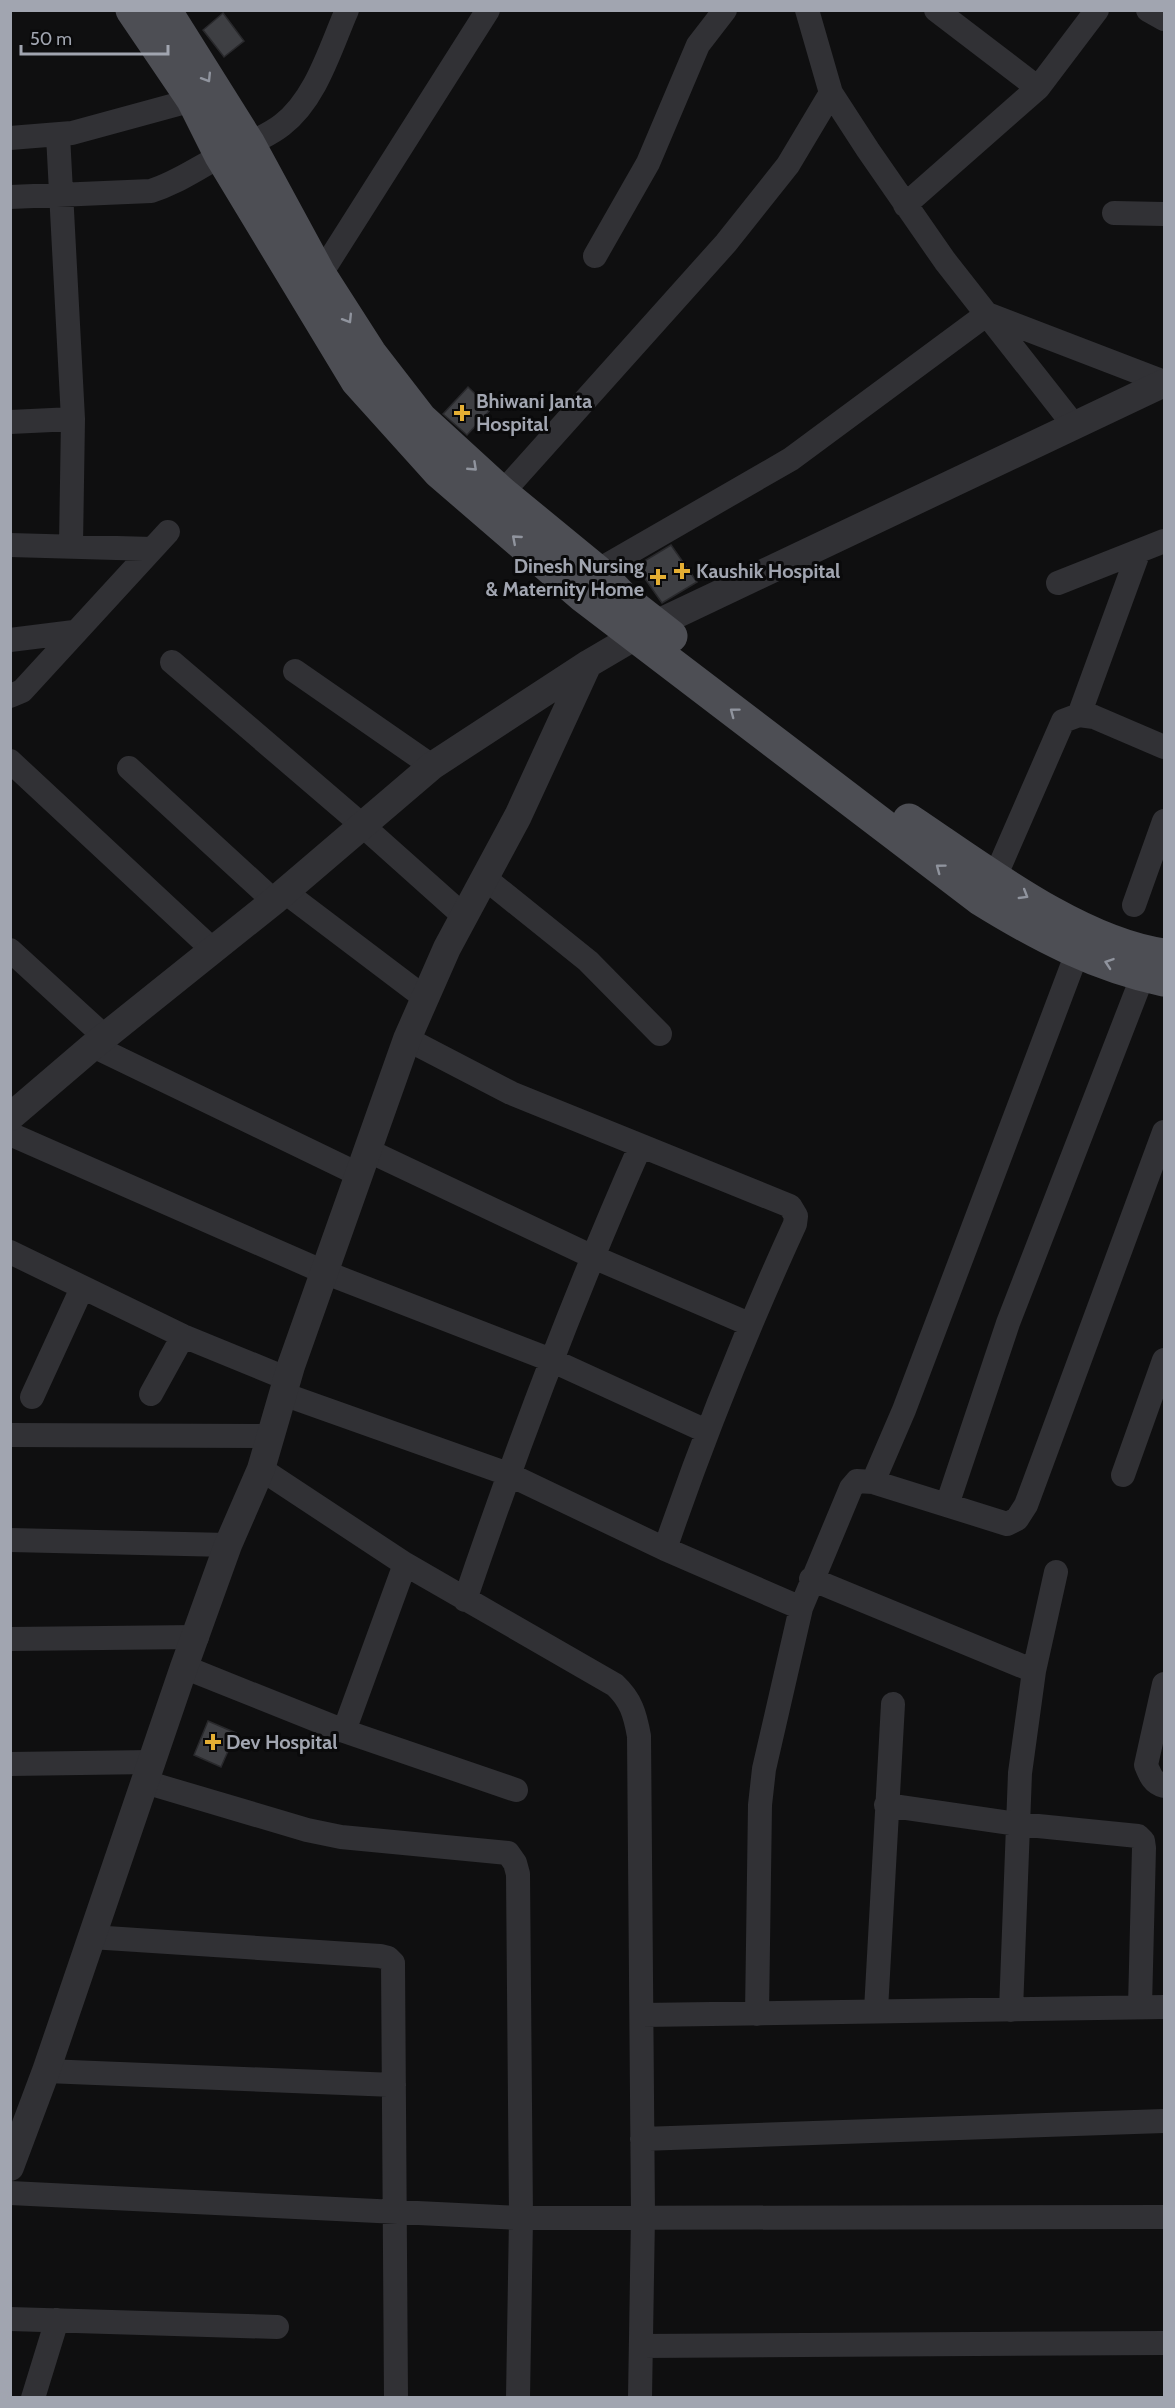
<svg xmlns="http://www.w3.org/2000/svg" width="1175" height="2408" viewBox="0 0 1175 2408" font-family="Cabin,sans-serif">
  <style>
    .building { fill: #3e3f43; stroke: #29292c; stroke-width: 1.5 }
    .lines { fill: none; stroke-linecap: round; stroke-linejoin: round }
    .minor { stroke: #313135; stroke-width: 24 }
    .tertiary { stroke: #313135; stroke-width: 28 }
    .primary { stroke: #4d4e54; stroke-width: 33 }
    .oneway { stroke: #90949e }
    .poi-dot { fill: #e4ae33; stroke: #0a0a0b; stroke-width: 2 }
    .labels { text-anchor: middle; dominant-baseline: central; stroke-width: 6; stroke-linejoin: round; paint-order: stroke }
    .poi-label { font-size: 20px; font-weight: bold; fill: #a1a5b0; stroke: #0a0a0b; text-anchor: start }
  </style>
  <rect width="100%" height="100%" fill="#0f0f10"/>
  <path class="building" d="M223 13 244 41 224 57 203 30Z
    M468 387 491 409 467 435 443 414Z
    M671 545 697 582 662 603 636 566Z
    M208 1721 236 1733 221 1767 194 1755Z"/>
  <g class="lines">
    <path class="minor" d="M807 10 831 93 868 150 945 261 1073 424
      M1148 10 1164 19
      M1038 88 1097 10
      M58 135 73 419 71 545
      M10 138 72 133 193 100
      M10 197 151 191C177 183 197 168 221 156 241 146 264 139 282 125 316 99 330 49 347 10
      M905 205 1038 88 936 10
      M1114 213 1164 214
      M595 256 648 163 698 45 725 10
      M320 275 488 10
      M10 422 73 419
      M502 493 726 243 788 165 831 93
      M10 545 152 549
      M597 571 791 459 987 314 1164 382
      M1058 583 1164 541
      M10 640 74 632
      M172 662 362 825 465 917
      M295 671 432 766
      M10 696 22 691 168 532
      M1079 715 1139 551
      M10 761 212 949
      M129 768 274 901
      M995 877 1063 721 1079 715 1094 717 1164 747
      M486 879 588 961 660 1034
      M285 892 425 998
      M1134 905 1164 821
      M10 950 105 1037
      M407 1039 511 1093 790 1206 796 1216 795 1224C746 1331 703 1438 665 1549
      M93 1046 360 1175
      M10 1134 324 1272 551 1360 706 1431
      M369 1151 591 1256 749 1324
      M10 1252 183 1336 288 1379
      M151 1394 183 1336
      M283 1394 508 1474 665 1549 801 1608 851 1488 857 1481 873 1482 1007 1524 1017 1519 1026 1505 1164 1132
      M32 1397 82 1288
      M10 1435 271 1436
      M261 1469 405 1564 615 1685C631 1700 635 1714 639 1736L643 2216 640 2398
      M1123 1475 1164 1360
      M873 1482 904 1410 1077 953
      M947 1505 1008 1323 1143 975
      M10 1540 228 1545
      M811 1579 1034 1671
      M465 1600C517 1447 574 1296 640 1147
      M10 1639 197 1637
      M184 1667 344 1731 516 1790
      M1164 1684 1146 1765C1150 1775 1153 1783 1164 1786
      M344 1731 405 1564
      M10 1764 151 1762
      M145 1782 307 1830 341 1837 508 1853 515 1863 518 1874 521 2218 518 2398
      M886 1805 1018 1824 1138 1836 1143 1841 1144 1848 1140 2006
      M91 1937 380 1956 388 1958 393 1963 396 2398
      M876 2010 893 1704
      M1011 2010 1020 1773 1034 1671 1056 1572
      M757 2014 760 1805 764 1769 801 1608
      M642 2015 1164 2007
      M46 2071 394 2085
      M642 2139 1164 2121
      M10 2193 521 2218 1164 2217
      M10 2319 277 2327
      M641 2346 1164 2343
      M33 2398 57 2320"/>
    <path class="tertiary" d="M10 1117 93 1046 274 901 432 766 588 664 656 624 1164 383
      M10 2167 46 2071 184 1667 228 1545 261 1469 291 1366 407 1039 447 948 518 816 588 664"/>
    <path class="primary" d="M132 10 193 100 221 156 357 381 439 472 584 597 980 899C1038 935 1097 966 1164 980
      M165 10 249 144 320 275 370 353 421 419 502 493 597 571 625 600 671 636
      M909 820C981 868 1078 943 1164 955"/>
  </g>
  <defs><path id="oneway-chevron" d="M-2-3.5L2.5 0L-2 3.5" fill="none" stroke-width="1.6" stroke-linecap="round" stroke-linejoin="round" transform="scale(1.5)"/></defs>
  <g class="oneway">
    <use href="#oneway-chevron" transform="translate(207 78) rotate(58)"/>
    <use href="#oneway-chevron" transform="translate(348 319) rotate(58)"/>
    <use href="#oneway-chevron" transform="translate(473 467) rotate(43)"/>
    <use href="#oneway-chevron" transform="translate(516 539) rotate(-139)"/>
    <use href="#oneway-chevron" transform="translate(734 712) rotate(-143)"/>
    <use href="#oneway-chevron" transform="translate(940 868) rotate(-143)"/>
    <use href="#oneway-chevron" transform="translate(1024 895) rotate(31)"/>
    <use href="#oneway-chevron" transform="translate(1109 963) rotate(-161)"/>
  </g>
  <g class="poi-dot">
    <path d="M459 404h6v6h6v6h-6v6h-6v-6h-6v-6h6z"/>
    <path d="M679 562h6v6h6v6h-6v6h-6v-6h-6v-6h6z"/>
    <path d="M655 568h6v6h6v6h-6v6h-6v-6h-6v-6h6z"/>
    <path d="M210 1733h6v6h6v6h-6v6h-6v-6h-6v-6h6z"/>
  </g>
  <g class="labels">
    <g class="poi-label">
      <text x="476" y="401">Bhiwani Janta<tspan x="476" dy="23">Hospital</tspan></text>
      <text x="644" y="566" text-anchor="end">Dinesh Nursing<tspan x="644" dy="23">&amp; Maternity Home</tspan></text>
      <text x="696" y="571">Kaushik Hospital</text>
      <text x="226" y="1742">Dev Hospital</text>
    </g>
  </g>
  <rect width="1175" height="2408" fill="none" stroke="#a1a5b0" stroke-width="24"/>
  <path d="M21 45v9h147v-9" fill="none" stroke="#a1a5b0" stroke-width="3"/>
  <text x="30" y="45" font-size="18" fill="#a1a5b0" stroke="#0a0a0b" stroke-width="4.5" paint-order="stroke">50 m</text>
</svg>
